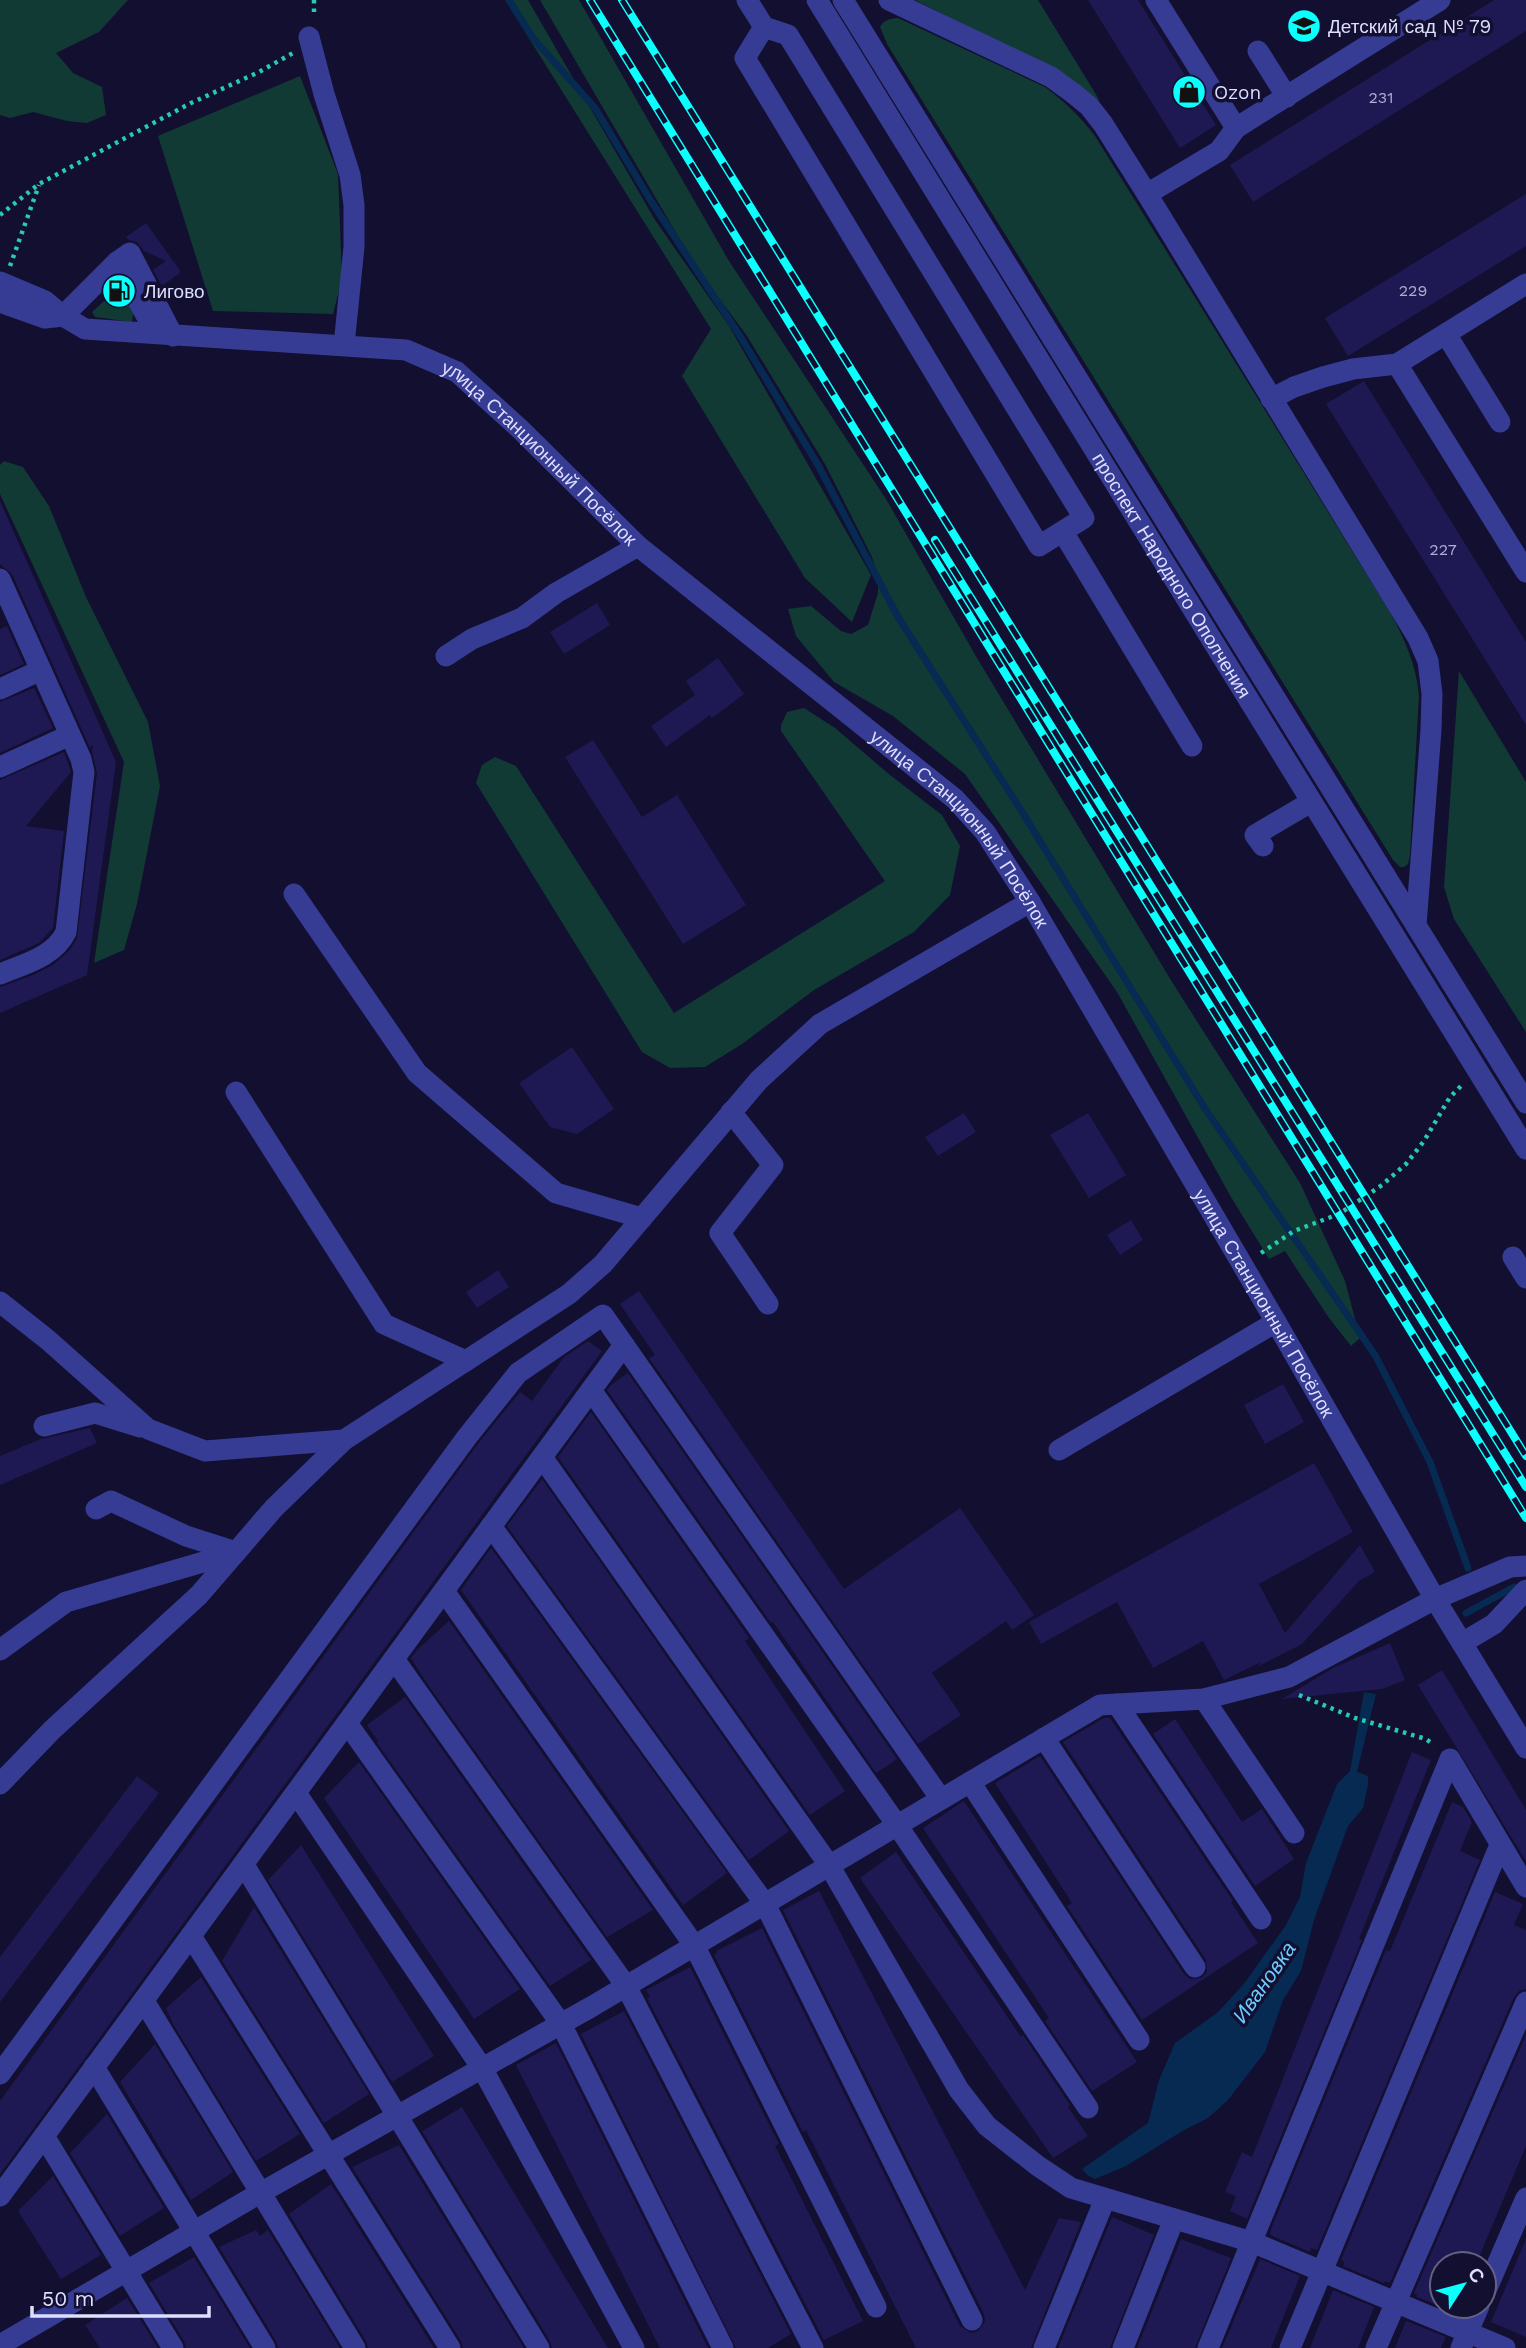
<svg xmlns="http://www.w3.org/2000/svg" width="1526" height="2348" viewBox="0 0 1526 2348" font-family="'Work Sans',sans-serif">
  <style>
    .green { fill: #123a35 }
    .water { fill: #062a52 }
    .lines { fill: none; stroke-linecap: round; stroke-linejoin: round }
    .stream { stroke: #062a52; stroke-width: 7 }
    .building { fill: #1f1953 }
    .path { stroke: #24cdb0; stroke-width: 4.5; stroke-dasharray: 3.5 5; stroke-linecap: butt }
    .minor { stroke: #363c93; stroke-width: 21 }
    .rail-casing { stroke: #0afffd; stroke-width: 8 }
    .rail { stroke: #120f30; stroke-width: 5; stroke-dasharray: 16; stroke-linecap: butt }
    .labels { text-anchor: middle; dominant-baseline: central; stroke-width: 7; stroke-linejoin: round; paint-order: stroke }
    .number-label { font-size: 16px; fill: #aeadd4 }
    .poi-label { font-size: 19px; fill: #dedeff; stroke: #120f30; text-anchor: start }
    .street-label { font-size: 19px; fill: #dedeff; stroke: #120f30 }
    .water-label { font-size: 21px; font-style: italic; fill: #6ccbff; stroke: #120f30 }
  </style>
  <rect width="100%" height="100%" fill="#120f30"/>
  <path class="green" d="M0 0H128L99 32 56 53 73 73 102 87 106 115 87 123 67 121 33 112 10 118 0 115Z
    M505 0H528L655 220 729 326 871 575 852 622 805 578 682 376 711 329Z
    M540 0H579L729 261 886 499 977 658 1172 982 1300 1183 1345 1281 1360 1338 1351 1346 1329 1318 1285 1251 1269 1259 1231 1197 1117 992 965 774 893 716 834 682 796 636 788 609 811 606 841 631 851 634 868 625 878 593V577L872 557 825 464 747 336 696 267Z
    M915 0H1038L1100 101 1067 76Z
    M898 18 1045 87C1065 102 1080 116 1095 136L1390 612C1405 640 1416 664 1419 696L1410 855 1408 864 1404 867H1400L1393 860 887 44 880 27C885 19 889 19 898 18Z
    M300 76 338 174 342 279 333 314 213 311 158 136Z
    M126 292 134 307 132 322 95 317 92 312 113 293Z
    M4 461 23 467 49 506 86 597 148 722 160 786 137 904 124 950 94 963 124 762 0 494V465Z
    M1459 671 1526 782V1032L1454 919 1444 887Z
    M804 708 835 728 890 775 942 815 960 846 950 895 914 932 814 990 742 1044 705 1067 670 1068 642 1052 476 783 482 765 495 757 516 766 674 1013 885 881 781 731V725L787 712Z"/>
  <path class="water" d="M1364 1692 1376 1694 1357 1772 1368 1776V1785L1363 1808 1348 1826 1314 1920 1301 1971 1283 2000 1265 2052 1228 2100 1208 2118 1184 2130 1126 2166 1095 2179 1087 2175 1082 2169 1148 2123 1159 2080 1175 2043 1217 2013 1243 1985 1286 1925 1300 1897 1306 1863 1337 1784 1350 1771Z"/>
  <g class="lines">
    <path class="stream" d="M509 0 533 38 595 108 651 201 740 336 818 465 898 617 1019 807 1204 1107 1375 1355 1430 1462 1468 1568
      M1466 1613 1514 1587"/>
  </g>
  <path class="building" d="M1088 0H1138L1216 125 1180 148Z
    M1494 0H1526V31L1253 202 1230 165Z
    M1526 194V246L1348 356 1325 318Z
    M146 223 181 272 162 286 153 270 166 261 144 251 137 242 129 240 126 237Z
    M1364 381 1526 642V725L1326 404Z
    M0 501 116 762 87 975 0 1013V987L33 975 53 965 70 950 77 938 97 773 92 752 93 744 90 748 12 574 0 564Z
    M597 603 610 625 564 654 550 632Z
    M7 626 24 664 0 675V629Z
    M718 658 744 694 712 718 710 715 666 747 651 726 695 695 686 681Z
    M34 688 53 728 0 753V702Z
    M593 740 642 817 677 795 746 905 683 944 565 757Z
    M64 752 71 772 26 826 64 831 53 928 39 943 0 960V780Z
    M572 1047 614 1109 577 1134 550 1127 519 1083Z
    M964 1113 976 1132 938 1156 925 1137Z
    M1088 1113 1126 1175 1089 1198 1050 1135Z
    M1131 1220 1143 1240 1120 1255 1107 1235Z
    M498 1270 509 1287 477 1308 466 1292Z
    M639 1291 844 1589 960 1508 1034 1615 1012 1630 1006 1621 932 1673 961 1715 918 1744 649 1358 655 1355 620 1304Z
    M588 1341 602 1351 0 2174V2101L477 1445 520 1392 532 1401 564 1357Z
    M628 1373 897 1759 876 1773 773 1622 771 1623 607 1390 612 1384Z
    M1283 1384 1304 1422 1265 1444 1244 1405Z
    M591 1412 749 1638 745 1641 845 1791 810 1815 558 1457Z
    M90 1428 97 1443 0 1485V1456L41 1439Z
    M1314 1463 1353 1532 1259 1584 1285 1633 1360 1545 1375 1572 1359 1581 1302 1644 1257 1667 1261 1662 1224 1680 1203 1641 1153 1668 1117 1602 1041 1644 1029 1622Z
    M542 1479 789 1831 749 1860 507 1526Z
    M491 1548 727 1873 683 1905 461 1590Z
    M449 1621 653 1910 607 1937 426 1682 411 1658 417 1650Z
    M1390 1643 1405 1680 1382 1689 1282 1699 1333 1668Z
    M1442 1670 1526 1810V1861L1418 1685Z
    M405 1697 591 1960 550 1986 377 1743 378 1741 367 1725Z
    M1104 1718H1110L1233 1901 1231 1902 1258 1943 1142 2020 1067 1906 1072 1903 995 1783 1040 1756 1184 1974 1190 1979 1202 1978 1207 1972 1206 1960 1063 1742Z
    M1175 1719 1242 1822 1262 1809 1294 1859 1255 1886 1153 1734Z
    M1412 1752 1431 1760 1359 1939 1362 1940 1247 2219 1230 2211 1236 2196 1225 2192 1242 2152 1252 2157Z
    M359 1762 520 1989 474 2019 324 1798Z
    M137 1776 159 1793 0 2002V1957Z
    M964 1801 1137 2062 1092 2091 1045 2021 1049 2018 923 1828Z
    M1452 1802 1463 1807 1472 1822 1460 1851 1480 1860 1317 2250 1311 2248 1310 2252 1270 2235 1271 2229 1386 1950 1390 1951Z
    M301 1845 434 2056 392 2082 268 1880Z
    M896 1852 1021 2037 1023 2035 1070 2105 1068 2107 1088 2136 1053 2158 860 1878Z
    M819 1891 1025 2290 1059 2218 1081 2222 1031 2348H916L806 2130 803 2132 714 1955 717 1953 716 1951 762 1928 960 2326 971 2333 978 2331 985 2321 984 2314 783 1910Z
    M1495 1892 1523 1904 1514 1925 1526 1930V1989L1519 1991 1514 1997 1390 2283 1385 2281 1384 2283 1343 2266 1344 2262 1341 2260Z
    M254 1907 369 2094 324 2123 222 1961Z
    M690 1967 779 2144 775 2146 863 2321 824 2340 647 1998 650 1997 646 1990Z
    M201 1977 300 2134 256 2161 173 2024 166 2008Z
    M624 2011 791 2334 768 2348H736L581 2034Z
    M1526 2035V2146L1476 2264H1442V2306H1459L1456 2313 1417 2297V2295L1414 2293Z
    M556 2043 708 2348H660L516 2065Z
    M155 2044 233 2172 191 2200 120 2082Z
    M462 2107 608 2348H552L550 2341 422 2131Z
    M107 2114 164 2208 120 2236 70 2153Z
    M399 2145 524 2348H463L461 2341 352 2167Z
    M53 2176 101 2255 61 2279 18 2211Z
    M331 2184 434 2348H368L366 2341 289 2214Z
    M1112 2217 1154 2235 1110 2348H1058Z
    M256 2230 260 2236 268 2230 340 2348H278L276 2341 219 2247Z
    M1181 2239 1231 2258 1195 2348H1137Z
    M1526 2239V2337L1491 2322Z
    M194 2257 250 2348H186L184 2341 149 2283Z
    M1260 2259 1300 2276 1271 2348H1222Z
    M1333 2290 1374 2307 1358 2348H1310Z
    M127 2298 158 2348H100L85 2325Z
    M1406 2321 1446 2337 1441 2348H1395Z"/>
  <g class="lines">
    <path class="path" d="M314 0V17
      M0 215 39 184 191 103 259 72 293 53
      M10 266 39 185
      M1261 1253 1294 1231 1339 1214 1382 1185 1406 1164 1424 1141 1450 1097 1462 1085
      M1299 1695 1355 1718 1426 1739 1434 1745"/>
    <g class="minor">
      <path d="M747 0 764 27 788 35 1084 518 1039 546 745 58 764 27"/>
      <path id="s1" d="M817 0 1526 1149"/>
      <path d="M843 0 1526 1103"/>
      <path d="M889 0 1051 77 1073 93 1089 106 1103 124 1147 194 1418 638 1428 661 1432 694 1431 730 1416 925"/>
      <path d="M1156 0 1236 128"/>
      <path d="M309 37 324 94 350 175 354 205V247L344 345"/>
      <path d="M1258 51 1287 97"/>
      <path d="M1147 194 1219 151 1236 128 1440 0"/>
      <path d="M117 262 148 319"/>
      <path id="s2" d="M0 282 45 301 63 316 85 329 406 350 457 372 520 429 638 546 955 799 985 832 1030 902 1276 1322 1435 1599 1526 1748"/>
      <path d="M0 302 45 318 63 316 117 262 130 253 173 336"/>
      <path d="M1446 334 1500 422"/>
      <path d="M1397 364 1526 572"/>
      <path d="M1271 399 1294 387 1323 377 1353 369 1397 364 1526 284"/>
      <path d="M1063 532 1192 746"/>
      <path d="M0 579 81 759 84 772 66 932C54 957 24 964 0 974"/>
      <path d="M446 656 472 639 522 618 556 593 638 546"/>
      <path d="M0 689 41 670"/>
      <path d="M0 767 70 735"/>
      <path d="M1263 846 1255 835 1311 802"/>
      <path d="M294 894 417 1073 556 1193 642 1218"/>
      <path d="M236 1092 384 1324 466 1361"/>
      <path d="M731 1112 773 1165 720 1233 768 1304"/>
      <path d="M1513 1257 1526 1278"/>
      <path d="M0 1302 48 1340 148 1429 205 1451 344 1440"/>
      <path d="M591 1390 897 1825 1088 2108"/>
      <path d="M44 1426 95 1413 140 1427"/>
      <path d="M1059 1450 1276 1322"/>
      <path d="M542 1457 829 1865 959 2090 987 2126 1038 2166 1071 2188 1252 2242 1505 2348"/>
      <path d="M96 1509 111 1501 186 1536 236 1552"/>
      <path d="M491 1526 765 1904 972 2320"/>
      <path d="M444 1591 694 1945 876 2307"/>
      <path d="M1462 1643 1494 1624 1526 1590"/>
      <path d="M0 1650 66 1602 234 1553"/>
      <path d="M394 1659 626 1986 813 2348"/>
      <path d="M1204 1699 1294 1833"/>
      <path d="M1117 1704 1261 1919"/>
      <path d="M347 1723 561 2024 723 2348"/>
      <path d="M1044 1738 1195 1967"/>
      <path d="M970 1782 1139 2040"/>
      <path d="M0 1784 52 1730 199 1595 274 1508 344 1440 569 1294 603 1264 759 1080 820 1024 1030 902"/>
      <path d="M296 1793 482 2068 634 2348"/>
      <path d="M244 1865 539 2348"/>
      <path d="M191 1936 450 2348"/>
      <path d="M144 2001 355 2348"/>
      <path d="M94 2067 265 2348"/>
      <path d="M0 2074 467 1437 518 1373 603 1315 941 1799"/>
      <path d="M44 2136 173 2348"/>
      <path d="M0 2196 624 1345"/>
      <path d="M1484 2295 1526 2198"/>
      <path d="M0 2345 253 2197 591 2007 1100 1705 1204 1699 1289 1677 1435 1599 1510 1567 1526 1566"/>
      <path d="M1044 2348 1105 2199"/>
      <path d="M1123 2348 1174 2219"/>
      <path d="M1208 2348 1450 1759 1526 1887"/>
      <path d="M1290 2348 1500 1845"/>
      <path d="M1376 2348 1526 2002"/>
      <path d="M1461 2348 1479 2306"/>
    </g>
    <g class="rail-casing">
      <path id="rail" d="M590 0 1526 1518
        M622 0 1526 1456
        M935 540 1526 1487"/>
    </g>
    <use href="#rail" class="rail"/>
  </g>
  <defs>
    <g id="school-disc" transform="scale(1.75)"><circle r="9.5" fill="#0afffd" stroke="#120f30"/><path d="M0-5L7-2L0 1L-7-2ZM-4 1L0 2.5L4 1V4Q0 6-4 4Z" fill="#111"/></g>
    <g id="shop-disc" transform="scale(1.75)"><circle r="9.5" fill="#0afffd" stroke="#120f30"/><path d="M-5-2.5h2.3a2.7 3.5 0 0 1 5.4 0H5L5.5 6h-11ZM-1.5-2.5h3a1.5 2.3 0 0 0-3 0Z" fill="#111"/></g>
    <g id="fuel-disc" transform="scale(1.75)"><circle r="9.5" fill="#0afffd" stroke="#120f30"/><path d="M-5.5-6h7V0h2V4h1.3V-2.5L3-4.5l.8-.8L6-3V5H2.5V1h-1V6h-7ZM-4.2-4.7v3.2H.2V-4.7Z" fill="#111"/></g>
  </defs>
  <g fill-rule="evenodd">
    <use href="#school-disc" x="1304" y="26"/>
    <use href="#shop-disc" x="1189" y="92"/>
    <use href="#fuel-disc" x="119" y="291"/>
  </g>
  <g class="labels">
    <g class="number-label">
      <text x="1381" y="97">231</text>
      <text x="1413" y="290">229</text>
      <text x="1443" y="549">227</text>
    </g>
    <g class="poi-label">
      <text x="1328" y="26">Детский сад № 79</text>
      <text x="1214" y="92">Ozon</text>
      <text x="144" y="291">Лигово</text>
    </g>
    <g class="street-label">
      <text stroke="none"><textPath href="#s2" startOffset="590">улица Станционный Посёлок</textPath></text>
      <text stroke="none"><textPath href="#s1" startOffset="676">проспект Народного Ополчения</textPath></text>
      <text stroke="none"><textPath href="#s2" startOffset="1157">улица Станционный Посёлок</textPath></text>
      <text stroke="none"><textPath href="#s2" startOffset="1724">улица Станционный Посёлок</textPath></text>
    </g>
    <g class="water-label">
      <text transform="translate(1264 1982) rotate(-55)">Ивановка</text>
    </g>
  </g>
  <g transform="translate(1463 2285) rotate(54)"><circle r="33" fill="#120f30" stroke="#646283" stroke-width="2"/>
  <path d="M0-5L12 26L0 18L-12 26Z" fill="#0afffd"/>
  <text y="-10" font-size="19" font-weight="bold" text-anchor="middle" fill="#dedeff">С</text>
  </g>
  <path d="M32 2306v10h177v-10" fill="none" stroke="#dedeff" stroke-width="3.5"/>
  <text x="42" y="2306" font-size="21" fill="#dedeff" stroke="#120f30" stroke-width="5" paint-order="stroke">50 m</text>
</svg>
